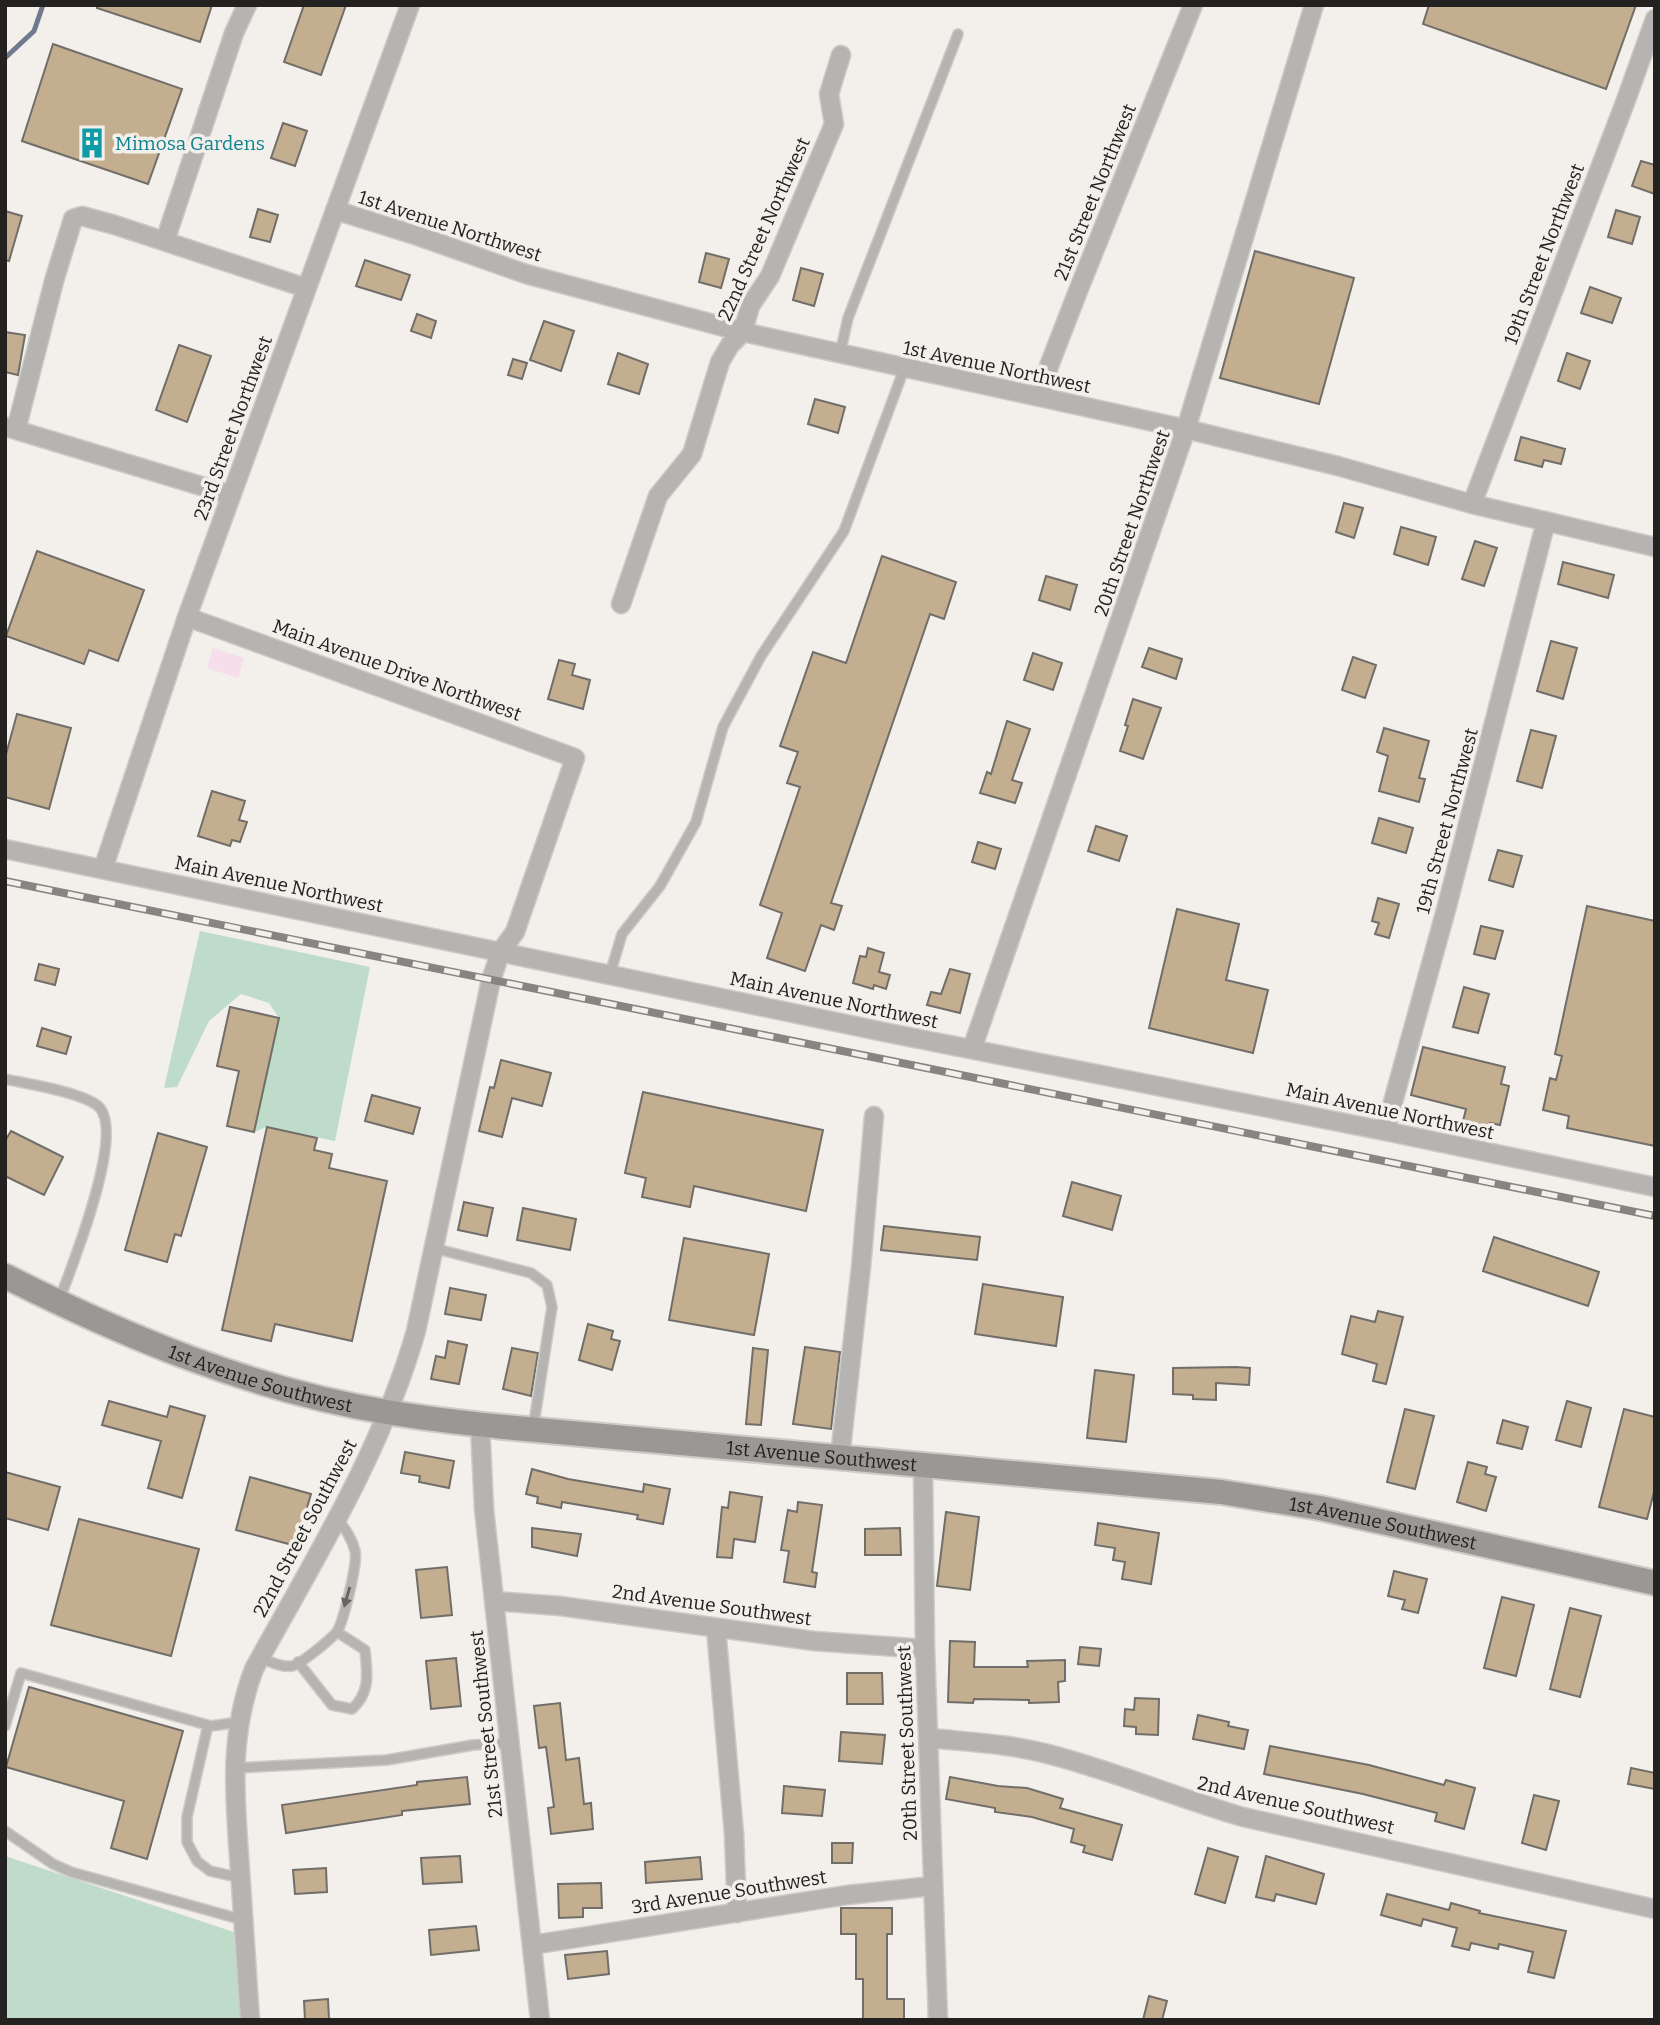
<svg xmlns="http://www.w3.org/2000/svg" width="1660" height="2025" viewBox="0 0 1660 2025" font-family="Bitter,serif">
  <style>
    .commercial { fill: #f6deea }
    .green { fill: #bfdccb }
    .lines { fill: none; stroke-linecap: round; stroke-linejoin: round }
    .stream { stroke: #6f7a8e; stroke-width: 5 }
    .building { fill: #c4ae90; stroke: #716e6a; stroke-width: 2 }
    .lane-casing { stroke: #cecac6; stroke-width: 12 }
    .street-casing { stroke: #cecac6; stroke-width: 21 }
    .secondary-casing { stroke: #cecac6; stroke-width: 28 }
    .lane { stroke: #b6b4b3; stroke-width: 9 }
    .street { stroke: #b6b4b3; stroke-width: 18 }
    .secondary { stroke: #9a9795; stroke-width: 24 }
    .rail-casing { stroke: #878481; stroke-width: 8 }
    .rail { stroke: #f3efeb; stroke-width: 5; stroke-dasharray: 16; stroke-linecap: butt }
    .oneway { fill: #656462 }
    .labels { text-anchor: middle; dominant-baseline: central; stroke-width: 7; stroke-linejoin: round; paint-order: stroke }
    .culture-label { font-size: 19px; fill: #0d838f; stroke: #f3efeb; text-anchor: start }
    .street-label { font-size: 19px; fill: #232220; stroke: #f3efeb }
  </style>
  <rect width="100%" height="100%" fill="#f3efeb"/>
  <path class="commercial" d="M213 648 244 658 238 678 207 668Z"/>
  <path class="green" d="M200 931 370 967 335 1141 267 1127 254 1132 279 1018 269 1003 241 994 209 1021 177 1087 164 1088Z
    M5 1856 234 1932 240 2020H5Z"/>
  <g class="lines">
    <path class="stream" d="M5 58 34 31 43 5"/>
  </g>
  <path class="building" d="M97 5H212L200 42 97 8Z
    M304 5H346L321 75 284 62Z
    M1429 5H1636L1606 89 1423 24Z
    M53 44 182 89 148 184 22 141Z
    M283 123 307 131 295 166 271 158Z
    M1641 161 1655 165V194L1632 186Z
    M258 209 278 215 270 242 250 237Z
    M1616 210 1640 217 1632 244 1608 237Z
    M5 211 22 216 9 261 5 260Z
    M1255 251 1354 278 1319 404 1220 378Z
    M706 253 729 259 721 288 699 282Z
    M365 260 410 275 401 300 356 286Z
    M801 268 823 274 814 306 793 300Z
    M1590 287 1621 298 1612 323 1581 313Z
    M417 314 436 321 431 338 411 331Z
    M544 321 574 331 561 371 530 360Z
    M5 332 25 335 18 375 5 372Z
    M179 345 211 356 187 422 156 410Z
    M618 353 648 364 639 394 608 384Z
    M1567 353 1590 361 1580 389 1558 381Z
    M513 359 527 363 522 379 508 375Z
    M815 399 845 407 838 433 808 424Z
    M1521 437 1565 449 1561 464 1544 460 1542 467 1515 460Z
    M1344 503 1363 508 1354 538 1336 532Z
    M1401 527 1436 537 1428 565 1394 554Z
    M1475 541 1497 548 1484 586 1462 579Z
    M37 551 144 590 118 661 89 650 84 664 6 636Z
    M882 556 956 582 944 619 930 614 831 903 842 906 834 930 821 925 805 971 767 958 782 913 760 905 800 787 787 783 798 752 780 746 813 652 846 663Z
    M1563 562 1614 575 1608 598 1558 584Z
    M1046 576 1077 585 1070 610 1039 600Z
    M1551 641 1577 648 1563 699 1537 691Z
    M1149 648 1182 659 1176 679 1142 667Z
    M1033 653 1062 663 1053 690 1024 680Z
    M1353 657 1376 665 1365 698 1342 690Z
    M559 660 575 664 572 675 590 680 583 709 548 699Z
    M1133 699 1161 708 1143 759 1120 751 1128 726 1125 725Z
    M17 714 71 728 49 809 5 797V758Z
    M1007 721 1030 729 1012 780 1022 783 1015 803 980 793 987 772 991 774Z
    M1384 728 1429 741 1419 778 1425 779 1419 802 1379 791 1388 756 1377 752Z
    M1531 730 1556 736 1542 788 1517 781Z
    M212 791 245 801 239 820 247 822 240 842 232 840 230 846 198 836Z
    M1379 818 1413 828 1406 853 1372 843Z
    M1096 826 1127 836 1119 861 1088 851Z
    M978 842 1001 849 995 869 972 862Z
    M1498 850 1522 856 1513 887 1489 880Z
    M1378 898 1399 904 1389 938 1375 934 1379 923 1372 921Z
    M1587 906 1655 921V1146L1567 1128 1569 1116 1543 1110 1550 1078 1556 1080 1562 1056 1555 1054Z
    M1177 909 1239 924 1226 980 1268 990 1253 1053 1149 1028Z
    M1481 926 1503 931 1495 959 1474 954Z
    M868 948 884 953 879 972 890 975 886 989 874 985 873 989 853 983 860 956 866 957Z
    M39 964 59 969 55 985 35 980Z
    M950 969 970 974 960 1013 927 1005 931 992 941 994Z
    M1464 987 1489 994 1478 1033 1453 1027Z
    M230 1007 279 1018 254 1132 227 1126 239 1071 217 1066Z
    M42 1028 71 1037 66 1054 37 1046Z
    M1423 1047 1505 1067 1501 1084 1509 1086 1500 1125 1490 1123 1489 1128 1463 1121 1466 1109 1411 1095Z
    M501 1060 551 1073 542 1106 512 1098 502 1137 479 1131 490 1087 494 1088Z
    M643 1092 823 1130 806 1211 694 1186 690 1207 642 1197 646 1178 625 1173Z
    M372 1095 420 1108 413 1134 365 1121Z
    M267 1127 317 1138 314 1150 332 1154 329 1168 387 1181 352 1341 275 1324 271 1341 222 1330Z
    M11 1131 63 1157 44 1195 5 1176V1141Z
    M158 1133 207 1147 181 1236 175 1234 167 1262 125 1250Z
    M1072 1182 1121 1196 1112 1230 1063 1216Z
    M464 1202 493 1208 487 1236 458 1230Z
    M523 1208 576 1219 570 1250 517 1240Z
    M884 1226 980 1237 977 1260 881 1250Z
    M1494 1237 1599 1272 1588 1306 1483 1271Z
    M684 1238 769 1254 754 1335 669 1320Z
    M983 1284 1063 1297 1056 1346 975 1334Z
    M450 1288 486 1295 481 1320 445 1314Z
    M1378 1311 1403 1317 1386 1384 1373 1381 1377 1364 1342 1354 1351 1316 1375 1322Z
    M588 1324 613 1331 611 1339 620 1341 612 1370 579 1360Z
    M448 1341 467 1345 459 1384 431 1379 436 1356 445 1358Z
    M805 1347 840 1352 831 1429 793 1424Z
    M512 1348 538 1353 531 1396 503 1389Z
    M753 1348 768 1350 761 1425 746 1424Z
    M1236 1367 1250 1368 1249 1385 1216 1383V1400L1193 1399V1395L1173 1394V1368Z
    M1095 1370 1134 1375 1126 1442 1087 1438Z
    M109 1401 167 1417 170 1406 205 1416 182 1498 148 1488 161 1441 102 1425Z
    M1567 1401 1591 1408 1581 1447 1556 1440Z
    M1405 1409 1434 1416 1415 1489 1387 1482Z
    M1624 1409 1655 1417V1488L1647 1519 1599 1507Z
    M1503 1420 1528 1427 1522 1449 1497 1443Z
    M405 1452 454 1461 449 1488 419 1482 420 1476 401 1473Z
    M1468 1462 1487 1467 1485 1474 1496 1477 1486 1511 1457 1502Z
    M532 1469 568 1479 643 1492 644 1484 670 1489 663 1524 637 1519 638 1515 562 1502 561 1508 537 1503 538 1497 526 1494Z
    M5 1472 60 1487 48 1530 5 1518Z
    M250 1477 311 1494 296 1546 236 1530Z
    M730 1492 762 1497 755 1542 734 1539 732 1558 717 1557 722 1507 728 1508Z
    M798 1502 822 1505 812 1572 817 1573 815 1587 784 1582 789 1551 781 1550 788 1510 797 1512Z
    M946 1512 979 1517 970 1590 937 1586Z
    M79 1519 199 1549 171 1656 51 1625Z
    M1098 1523 1159 1533 1151 1584 1122 1579 1125 1562 1113 1560 1115 1548 1095 1545Z
    M532 1528 581 1534 577 1556 532 1547Z
    M900 1528 901 1555H865V1529Z
    M447 1567 452 1615 421 1618 416 1570Z
    M1394 1571 1427 1579 1418 1613 1402 1609 1405 1600 1388 1596Z
    M1502 1597 1534 1605 1516 1676 1484 1668Z
    M1570 1608 1601 1616 1580 1697 1550 1689Z
    M950 1641 975 1642 974 1667H1028L1027 1661 1065 1660V1681L1058 1682 1059 1702 1029 1703V1700L974 1699 973 1703 948 1702Z
    M1080 1647 1101 1649 1099 1666 1078 1664Z
    M456 1658 461 1706 431 1709 426 1661Z
    M847 1673H882L883 1704H847Z
    M29 1687 183 1731 147 1859 111 1848 124 1801 6 1767Z
    M1135 1698 1159 1699 1158 1735 1136 1734V1727L1124 1726 1125 1709 1134 1710Z
    M560 1703 566 1760 579 1758 584 1804 591 1803 593 1829 551 1834 548 1808 554 1807 546 1747 539 1748 534 1706Z
    M1198 1715 1229 1722 1228 1726 1248 1730 1244 1749 1193 1739Z
    M841 1732 885 1735 882 1764 839 1761Z
    M1270 1746 1369 1765 1444 1785 1446 1780 1475 1788 1464 1829 1435 1821 1437 1813 1363 1794 1264 1774Z
    M1631 1768 1655 1773V1789L1628 1784Z
    M467 1777 470 1804 402 1811V1815L286 1833 282 1805 417 1785V1782Z
    M950 1777 998 1786 1027 1788 1063 1799 1060 1808 1122 1825 1112 1860 1083 1852 1085 1846 1071 1842 1074 1829 1032 1817 995 1812V1808L946 1799Z
    M784 1786 825 1790 822 1816 782 1813Z
    M1534 1795 1559 1801 1546 1850 1522 1843Z
    M832 1843H853L852 1863H832Z
    M1208 1848 1238 1857 1225 1903 1195 1894Z
    M460 1856 462 1882 423 1884 421 1858Z
    M1266 1856 1324 1874 1316 1904 1276 1894 1274 1901 1256 1897Z
    M700 1857 702 1879 646 1883 645 1862Z
    M326 1868 327 1892 295 1894 293 1870Z
    M601 1883 602 1908H583V1917L559 1918 558 1884Z
    M1387 1894 1449 1910 1451 1903 1480 1911 1479 1913 1566 1931 1554 1978 1528 1972 1533 1952 1499 1944 1498 1949 1471 1943 1469 1950 1452 1946 1457 1928 1423 1919 1421 1926 1381 1915Z
    M841 1908H892V1934H887V1999H904V2020H863V1979H856V1934H841Z
    M476 1926 479 1950 431 1955 429 1930Z
    M607 1951 609 1974 568 1979 565 1955Z
    M1149 1996 1167 2001 1162 2020H1143Z
    M328 1999 329 2020H305L304 2001Z"/>
  <g class="lines">
    <g class="lane-casing">
      <path id="lane" d="M840 354 848 318 958 34
        M610 974 622 934 660 886 696 822 723 727 761 656 844 531 904 369
        M5 1079C28 1084 81 1092 98 1106 127 1131 71 1268 59 1301
        M433 1248 531 1273 547 1285 552 1307 533 1429
        M260 1658C270 1661 281 1668 292 1666 301 1664 334 1637 338 1630 344 1618 358 1563 355 1551 352 1538 345 1529 337 1518
        M298 1662 332 1705 352 1709C371 1692 367 1673 365 1650L337 1632
        M208 1725 187 1817V1842L197 1861 210 1871 241 1878
        M5 1726 21 1673 211 1726 239 1722
        M235 1768 387 1760 473 1745 510 1743
        M5 1831 53 1864 71 1872 243 1920"/>
    </g>
    <g class="street-casing">
      <path id="street" d="M335 210 418 236 526 274 743 332 1186 429 1338 466 1472 504 1655 547
        M165 241 234 33 247 5
        M1041 396 1049 366 1078 291 1193 5
        M6 427 231 495
        M16 430 54 281 73 219 82 216 115 225 306 288
        M1472 504 1626 100 1655 19
        M621 604 658 496 692 454 720 362 730 345 743 332 750 306 770 276 834 124 829 94 841 55
        M187 617 575 758 515 932 501 951 491 980 416 1331C382 1451 314 1560 254 1669 228 1737 235 1799 240 1870 243 1920 247 1970 250 2020
        M5 849 884 1032 1385 1131 1655 1187
        M103 869 187 617 410 5
        M972 1049 1186 429 1314 5
        M1385 1131 1447 906 1546 521
        M480 1424 484 1509 540 2020
        M840 1457 861 1267 874 1116
        M923 1466 925 1649 938 2020
        M494 1601 560 1606 814 1641 925 1649
        M716 1628 734 1834 737 1913
        M930 1738C969 1742 1010 1744 1048 1754 1114 1771 1177 1798 1243 1817L1655 1909
        M532 1945 847 1895 933 1886"/>
    </g>
    <g class="secondary-casing">
      <g id="secondary">
        <path id="s1" d="M5 1276C126 1337 253 1390 387 1412 426 1419 465 1423 504 1427L1221 1492 1320 1508 1655 1583"/>
      </g>
    </g>
    <use href="#lane" class="lane"/>
    <use href="#street" class="street"/>
    <use href="#secondary" class="secondary"/>
    <g class="rail-casing">
      <path id="rail" d="M5 881 1655 1216"/>
    </g>
    <use href="#rail" class="rail"/>
  </g>
  <defs><path id="oneway-solid" d="M-6-.8H1V-3.2L6.5 0L1 3.2V.8H-6Z" transform="scale(1.75)"/></defs>
  <use class="oneway" href="#oneway-solid" transform="translate(347 1597) rotate(106)"/>
  <defs>
    <g id="building-bare" transform="scale(2.415)"><path d="M-4-6H4V6H1V3H-1V6H-4ZM-2.5-4.3h1.7v1.8h-1.7ZM.8-4.3h1.7v1.8H.8ZM-2.5-1h1.7V.8h-1.7ZM.8-1h1.7V.8H.8Z" fill="#0f9aa8" stroke="#f3efeb" stroke-width="2.5" paint-order="stroke"/></g>
  </defs>
  <g fill-rule="evenodd">
    <use href="#building-bare" x="92" y="143"/>
  </g>
  <g class="labels">
    <g class="culture-label">
      <text x="115" y="143">Mimosa Gardens</text>
    </g>
    <g class="street-label">
      <text transform="translate(1095 192) rotate(-68)">21st Street Northwest</text>
      <text transform="translate(450 226) rotate(18)">1st Avenue Northwest</text>
      <text transform="translate(764 229) rotate(-66)">22nd Street Northwest</text>
      <text transform="translate(1544 254) rotate(-69)">19th Street Northwest</text>
      <text transform="translate(997 367) rotate(12)">1st Avenue Northwest</text>
      <text transform="translate(233 428) rotate(-70)">23rd Street Northwest</text>
      <text transform="translate(1132 523) rotate(-71)">20th Street Northwest</text>
      <text transform="translate(397 670) rotate(20)">Main Avenue Drive Northwest</text>
      <text transform="translate(1447 821) rotate(-75)">19th Street Northwest</text>
      <text transform="translate(279 884) rotate(12)">Main Avenue Northwest</text>
      <text transform="translate(834 1000) rotate(12)">Main Avenue Northwest</text>
      <text transform="translate(1390 1111) rotate(12)">Main Avenue Northwest</text>
      <text stroke="none"><textPath href="#s1" startOffset="276">1st Avenue Southwest</textPath></text>
      <text stroke="none"><textPath href="#s1" startOffset="844">1st Avenue Southwest</textPath></text>
      <text stroke="none"><textPath href="#s1" startOffset="1410">1st Avenue Southwest</textPath></text>
      <text transform="translate(305 1528) rotate(-62)">22nd Street Southwest</text>
      <text transform="translate(712 1605) rotate(8)">2nd Avenue Southwest</text>
      <text transform="translate(486 1724) rotate(-96)">21st Street Southwest</text>
      <text transform="translate(907 1743) rotate(-92)">20th Street Southwest</text>
      <text transform="translate(1296 1805) rotate(13)">2nd Avenue Southwest</text>
      <text transform="translate(729 1892) rotate(-9)">3rd Avenue Southwest</text>
    </g>
  </g>
  <rect width="1660" height="2025" fill="none" stroke="#232220" stroke-width="14"/>
</svg>
